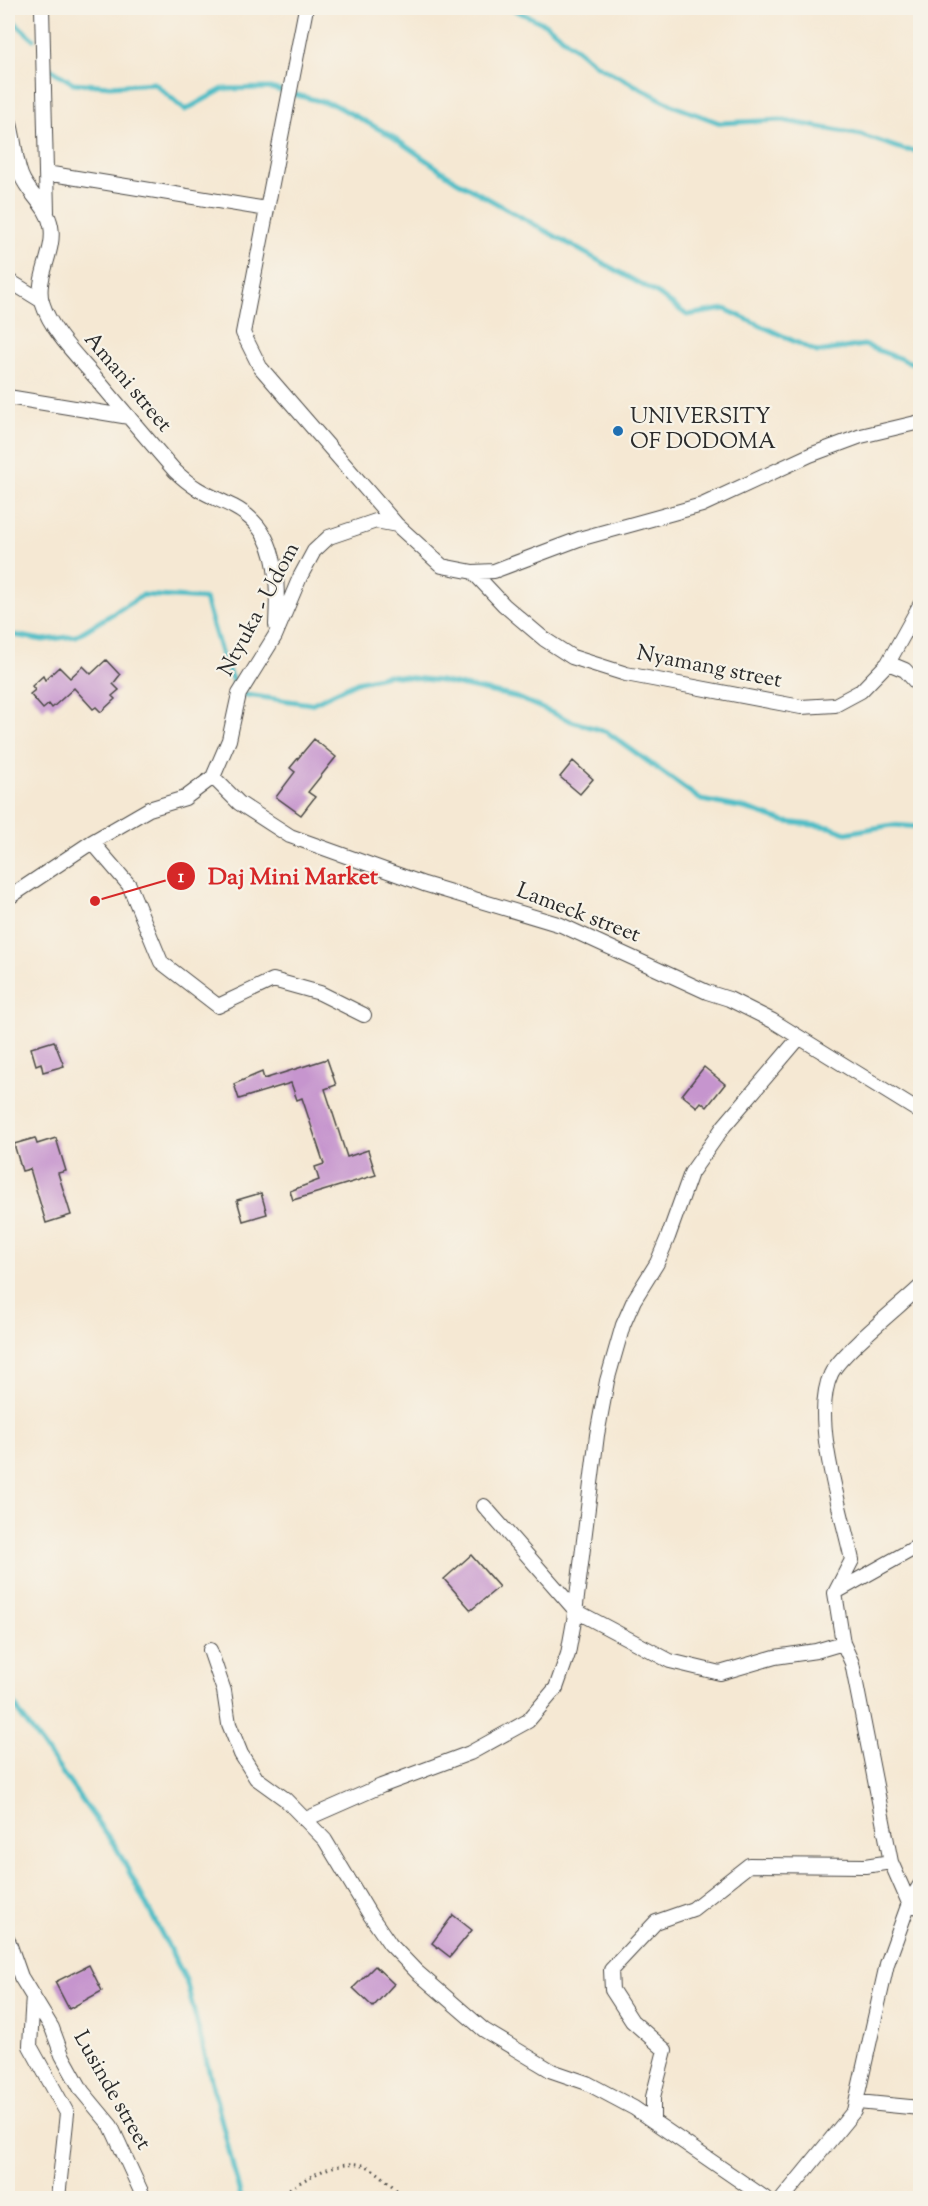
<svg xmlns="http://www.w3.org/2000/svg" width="928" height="2206" viewBox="0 0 928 2206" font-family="'Sorts Mill Goudy',serif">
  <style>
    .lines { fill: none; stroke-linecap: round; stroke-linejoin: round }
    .stream { stroke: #4fbdc6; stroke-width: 5 }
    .building { fill: #c695ce }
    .minor-casing { stroke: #494744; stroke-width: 16 }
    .path { stroke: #494744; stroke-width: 3; stroke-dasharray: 1.5 4.5; stroke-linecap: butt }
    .minor { stroke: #fff; stroke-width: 14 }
    .poi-dot { fill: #1f6fb2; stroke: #f7f3e8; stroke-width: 2 }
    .labels { text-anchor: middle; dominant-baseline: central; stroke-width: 4.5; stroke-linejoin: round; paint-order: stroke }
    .street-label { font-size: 22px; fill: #2b2b2b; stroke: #f7f3e8 }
    .poi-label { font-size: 22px; fill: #2b2b2b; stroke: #f7f3e8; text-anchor: start }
    .leader { fill: none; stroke: #d62828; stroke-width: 2 }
    .callout-dot { fill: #d62828; stroke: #f7f3e8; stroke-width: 2 }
    .mark-label { font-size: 18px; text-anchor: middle; font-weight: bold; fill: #fff }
    .callout-label { font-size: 24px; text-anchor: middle; font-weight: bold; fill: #d62828; stroke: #f7f3e8; stroke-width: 4.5; stroke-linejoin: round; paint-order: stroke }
  </style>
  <rect width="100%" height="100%" fill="#f7f3e8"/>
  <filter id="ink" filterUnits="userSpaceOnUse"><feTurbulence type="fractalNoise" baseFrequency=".0167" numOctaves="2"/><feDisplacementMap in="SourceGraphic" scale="12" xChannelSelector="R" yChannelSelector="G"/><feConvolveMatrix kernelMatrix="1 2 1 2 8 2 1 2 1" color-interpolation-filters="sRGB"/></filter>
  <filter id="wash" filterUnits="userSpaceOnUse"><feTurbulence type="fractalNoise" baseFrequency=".008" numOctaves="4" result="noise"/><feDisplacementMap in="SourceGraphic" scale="24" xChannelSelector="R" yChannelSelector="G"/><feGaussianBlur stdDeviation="1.35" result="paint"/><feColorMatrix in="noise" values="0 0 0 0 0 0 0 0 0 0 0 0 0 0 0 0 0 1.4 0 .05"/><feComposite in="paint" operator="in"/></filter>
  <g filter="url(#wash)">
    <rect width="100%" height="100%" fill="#f5e8d3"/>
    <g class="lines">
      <path class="stream" d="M510 8 547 25 595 64 674 106 720 123 781 120 861 135 905 150 920 151
        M8 16 33 39
        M47 67 73 83 110 86 154 83 185 110 223 89 270 88 335 105 390 135 455 180 658 294 687 315 725 309 817 352 864 345 920 366
        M8 634 43 640 76 636 143 595 205 599 223 659 239 694 311 704 357 682 388 675 440 681 516 697 571 721 607 732 701 800 744 808 786 822 830 827 846 833 892 825 920 827
        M8 1692 20 1714 117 1849 186 1980 241 2198"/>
    </g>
    <g id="blocks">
      <path class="building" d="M106 660 120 675 113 684 119 690 112 696 115 699 101 712 96 707 93 709 74 688 52 708 49 704 43 709 30 694 35 690 32 686 43 676 45 680 59 667 70 678 83 666 91 674Z
        M314 739 336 757 308 792 315 797 301 815 276 797 295 772 290 768Z
        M573 761 593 779 580 794 560 777Z
        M54 1041 64 1066 43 1072 41 1063 36 1065 31 1048Z
        M327 1059 336 1085 325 1089 347 1157 368 1150 376 1175 293 1200 290 1191 319 1180 315 1167 324 1164 302 1098 297 1100 291 1083 239 1099 234 1084 262 1072 264 1079Z
        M704 1067 725 1084 707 1107 701 1102 697 1107 682 1095Z
        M35 1138 37 1144 56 1138 66 1171 58 1173 71 1215 46 1223 30 1169 22 1171 14 1144Z
        M261 1193 267 1214 243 1221 237 1200Z
        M471 1555 499 1587 471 1610 444 1579Z
        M453 1915 472 1930 450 1957 432 1943Z
        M89 1965 102 1991 69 2009 55 1982Z
        M375 1966 394 1984 373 2007 353 1988Z"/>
    </g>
  </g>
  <g filter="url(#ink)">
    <use href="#blocks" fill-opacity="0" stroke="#494744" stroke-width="1.5"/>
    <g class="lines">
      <g class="minor-casing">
        <path id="minor" d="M42 8 47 212
          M306 8 243 333 260 367 397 525
          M8 117C15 137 14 156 21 175 28 194 47 205 51 226 56 251 35 278 42 302 51 331 76 355 95 377 121 408 148 440 175 471 197 492 208 494 234 507 280 531 278 580 276 625
          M46 173 267 209
          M8 280 42 301
          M8 397 129 417
          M473 572 504 605 544 639 572 657 626 674 801 707 835 705 861 691 888 663 920 605
          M888 663 905 670 920 687
          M213 777 239 803 290 836 424 884 561 925 707 992 729 999 773 1021 920 1112
          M92 842 129 885 161 962 218 1006 273 980 320 993 364 1015
          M8 898 92 842 149 809 185 798 213 777 229 740 239 694 275 636 300 577 314 551 329 537 376 521 397 525 442 566 473 572 494 571 579 539 702 505 810 455 861 436 920 422
          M920 1287C901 1305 840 1354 831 1374 810 1418 842 1512 852 1560L835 1593 843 1643 852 1663 891 1862 909 1903 920 1908
          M484 1506 576 1611 670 1661 720 1673 775 1657 816 1651 843 1643
          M836 1592 920 1545
          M210 1650 224 1691 229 1724 241 1754 256 1778 285 1799 325 1840 370 1915 390 1944 417 1972 484 2030 552 2071 587 2083 634 2108 765 2198
          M306 1819 381 1786 470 1753 528 1721 556 1688 568 1654 574 1621 597 1435 607 1381 623 1325 634 1300 657 1263 668 1237 691 1173 724 1126 799 1038
          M8 1940 21 1977 52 2028 62 2055 82 2091 111 2126 144 2198
          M33 1995 30 2046 67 2113 58 2198
          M858 2102 920 2108
          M653 2120V2097L665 2050 632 2021 612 1990 611 1970 656 1922 693 1909 749 1865 865 1866 891 1862
          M783 2198 854 2111 887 1964 909 1903 920 1885"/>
      </g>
      <path class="path" d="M274 2198C299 2184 341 2152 370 2168 383 2175 394 2189 406 2198"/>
      <use href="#minor" class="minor"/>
    </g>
  </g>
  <circle class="poi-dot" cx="618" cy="431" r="6"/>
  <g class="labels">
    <g class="street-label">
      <text transform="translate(127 383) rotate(50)">Amani street</text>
      <text transform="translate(260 610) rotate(-62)">Ntyuka - Udom</text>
      <text transform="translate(709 668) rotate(11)">Nyamang street</text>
      <text transform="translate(578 914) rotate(21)">Lameck street</text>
      <text transform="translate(111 2091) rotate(60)">Lusinde street</text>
    </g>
    <g class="poi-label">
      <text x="630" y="418">UNIVERSITY<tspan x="630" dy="25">OF DODOMA</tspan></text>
    </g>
  </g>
  <path class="leader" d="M95 901L181 876"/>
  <g class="callout-dot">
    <circle cx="95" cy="901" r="6"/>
    <circle cx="181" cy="876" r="15"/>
  </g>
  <g class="mark-label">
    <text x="181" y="882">1</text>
  </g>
  <g class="callout-label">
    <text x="293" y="884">Daj Mini Market</text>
  </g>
  <rect width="928" height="2206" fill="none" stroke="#f7f3e8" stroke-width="30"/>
</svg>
